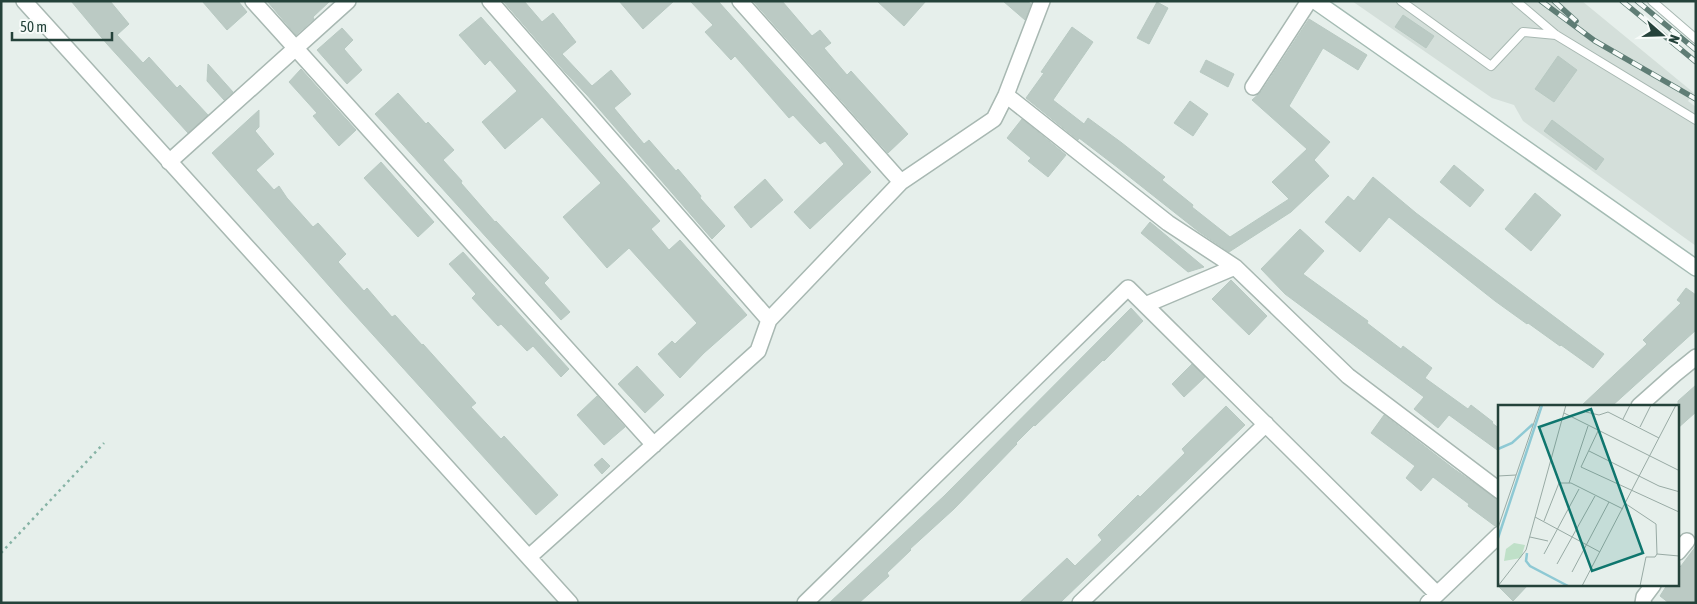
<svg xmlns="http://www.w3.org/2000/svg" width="1697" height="604" viewBox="0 0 1697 604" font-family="'Asap Condensed',sans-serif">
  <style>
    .built { fill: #d4dfda }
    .building { fill: #bbcac4; stroke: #b8c9c2 }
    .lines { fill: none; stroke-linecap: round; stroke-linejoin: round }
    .lane-casing { stroke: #a8b8b2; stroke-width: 10 }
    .street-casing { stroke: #a8b8b2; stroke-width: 18 }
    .secondary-casing { stroke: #a4bbb3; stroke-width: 18 }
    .path { stroke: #86b3a5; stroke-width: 2.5; stroke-dasharray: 2.5 4; stroke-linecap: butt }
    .lane { stroke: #fff; stroke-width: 8 }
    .street { stroke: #fff; stroke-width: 15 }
    .secondary { stroke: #fff; stroke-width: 15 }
    .rail-casing { stroke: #5f7d75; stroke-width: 5.5 }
    .rail { stroke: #f7fbf9; stroke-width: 4; stroke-dasharray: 11; stroke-linecap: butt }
    .inset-river { fill: none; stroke: #8ec9d4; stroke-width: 2.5 }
    .inset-road { fill: none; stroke: #98aaa4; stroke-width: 1 }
    .view { fill: #0f766e; fill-opacity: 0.15; stroke: #0f766e; stroke-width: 2.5 }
    .inset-edge { fill: none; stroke: #24423a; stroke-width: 2.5 }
  </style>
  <rect width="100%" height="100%" fill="#e6efeb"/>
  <path class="built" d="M1352 1H1582L1694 93 1688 101 1696 107V246L1523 121 1514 105 1492 98Z"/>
  <path class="building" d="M71 1H110L129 24 117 35 143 63 149 57 177 88 180 85 208 115 188 133 107 44Z
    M202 1H238L247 12 227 30Z
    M267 1H330L313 17 314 19 296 35Z
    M503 1H524L542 22 553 13 576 42 562 54 592 86 611 70 631 94 614 108 644 144 649 140 676 171 678 169 701 196 700 198 725 226 712 239 587 95 565 72Z
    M619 1H674L643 29Z
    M690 1H718L871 172 810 229 794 212 844 164 825 141 820 144 793 115 789 118 735 56 731 60 705 32 713 25Z
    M753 1H782L812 36 820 30 831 43 824 48 847 75 851 71 908 134 888 153Z
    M877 1H926L904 26Z
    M1003 1H1027L1031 4 1025 20Z
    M1157 2 1168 8 1149 44 1137 38Z
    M1403 15 1434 36 1426 48 1395 27Z
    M481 17 660 221 651 229 669 250 680 240 747 315 704 353 680 378 658 354 672 341 675 344 697 323 629 248 607 268 563 217 601 183 542 117 505 149 482 122 517 91 490 60 485 65 459 35Z
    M1309 19 1367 55 1358 70 1323 48 1289 106 1330 142 1314 160 1329 176 1291 212 1229 252 1198 231 1117 167 1079 138 1078 140 1026 98 1044 73 1041 72 1072 27 1093 42 1053 100 1084 124 1088 118 1122 143 1165 177 1162 180 1193 205 1192 207 1230 237 1289 199 1272 182 1307 149 1252 100 1261 92 1267 83Z
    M342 28 353 40 344 49 362 70 347 84 317 50Z
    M1558 56 1577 70 1554 102 1535 89Z
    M1206 60 1234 74 1228 87 1200 72Z
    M208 64 233 92 224 100 207 81Z
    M301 69 356 130 339 146 313 116 317 113 289 82Z
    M398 93 426 124 428 122 454 150 443 160 462 181 461 183 495 222 496 221 549 278 544 283 570 312 561 320 375 114Z
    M1190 101 1208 114 1193 136 1174 123Z
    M259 110V127L255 131 274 154 256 170 274 190 279 186 287 198 313 227 318 223 346 254 338 262 364 291 367 288 392 317 395 315 422 345 423 344 476 403 471 407 501 439 504 436 558 495 536 515 345 304 212 153Z
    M1022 119 1066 155 1048 177 1028 161 1031 158 1007 138Z
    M1552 120 1604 159 1596 170 1544 131Z
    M381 162 434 222 418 237 364 178Z
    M1454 165 1484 190 1470 207 1440 182Z
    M1373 177 1416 213 1604 354 1593 368 1561 345 1560 346 1528 323 1527 324 1495 301 1389 217 1360 252 1325 222 1348 196 1354 201Z
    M765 179 783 200 751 228 734 207Z
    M1535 193 1561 215 1531 251 1505 229Z
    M1150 222 1204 267 1188 272 1141 233Z
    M1300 229 1324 251 1303 274 1368 321 1367 323 1401 349 1403 346 1432 368 1425 378 1468 409 1471 405 1493 422 1492 423 1500 429V452L1449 415 1438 428 1414 409 1424 397 1285 294 1261 269Z
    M463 252 569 369 561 377 533 346 527 351 501 324 498 326 472 298 476 294 449 264Z
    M1231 280 1267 316 1249 335 1212 299Z
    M1686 288 1696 295V330L1612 406H1581L1647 344 1643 340 1681 303 1677 300Z
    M1131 308 1143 321 1104 361 1103 360 1035 426 1034 425 1016 443 1017 444 954 509 910 549 911 550 887 573 889 576 859 603H829L944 496Z
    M1192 364 1205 377 1184 397 1172 384Z
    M637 366 664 395 645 413 618 384Z
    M1696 385V412L1678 428V401Z
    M597 396 625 427 604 445 577 415Z
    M1226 406 1245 425 1063 600 1060 603H1019L1067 558 1075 566 1102 540 1098 535 1138 495 1140 497 1185 453 1182 449Z
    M1384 415 1454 469 1500 501V525L1495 526 1468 506 1469 504 1433 477 1421 491 1406 478 1415 466 1371 433Z
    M602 458 610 466 602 474 594 465Z
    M1696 546V603H1669L1660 596 1667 585H1678V570Z
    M1497 585H1528L1513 601Z"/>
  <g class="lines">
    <g class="lane-casing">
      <path id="lane" d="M1401 1 1491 66 1523 32 1556 35
        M1516 1 1556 35 1696 120
        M1652 1 1696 39"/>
    </g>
    <g class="street-casing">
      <path id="street" d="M24 1 570 603
        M253 1 654 445
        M490 1 769 320
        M740 1 901 182
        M1253 87 1309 1
        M1006 95 1168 223 1235 267 1348 376 1500 491
        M169 162 348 1
        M1145 305 1235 267
        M1639 406 1675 374 1696 357
        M1678 552 1687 541
        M529 557 758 351 769 320 901 182 994 119 1006 95 1042 1
        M805 603 1128 288 1437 594
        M1080 603 1266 424
        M1428 603 1500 534
        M1643 603 1644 597 1653 585"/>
    </g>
    <g class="secondary-casing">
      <path id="secondary" d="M1315 1 1696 268"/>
    </g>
    <path class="path" d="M1 553 104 443"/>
    <use href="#lane" class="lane"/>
    <use href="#street" class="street"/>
    <use href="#secondary" class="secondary"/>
    <g class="rail-casing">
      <path id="rail" d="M1541 1 1595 41 1696 99
        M1554 1 1576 21
        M1622 1 1696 62
        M1637 1 1696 50"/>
    </g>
    <use href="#rail" class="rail"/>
  </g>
  <g transform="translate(1498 405)">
    <rect width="181" height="181" fill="#e6efeb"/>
    <path d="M16 138 27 140 23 153 6 156 8 144Z" fill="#bfe0c8"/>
    <path class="inset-river" d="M0 44 14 38 35 19M0 133 44 0M29 148 28 156 32 161 70 181"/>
    <path class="inset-road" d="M88 7 101 10 110 7 161 33M66 8 182 66M125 14 132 0M142 22 153 0M100 26 83 62 181 107M91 46 161 81 182 87M0 71 18 70M71 78 90 21M128 99 158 119 159 149 181 151 182 162M37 112 102 147M46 116 61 78H73L125 104M0 123 42 0M32 132 50 136M46 149 81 84M59 159 97 91M74 167 111 97M0 181 28 145 68 0M84 181 178 0M142 181 148 152H157L159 149"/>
    <path class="view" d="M93 4 145 148 94 166 41 22Z"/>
    <rect width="181" height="181" class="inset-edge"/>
  </g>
  <rect width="1697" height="604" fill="none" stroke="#24423a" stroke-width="5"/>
  <g transform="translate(1662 35) rotate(110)" stroke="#f7fbf9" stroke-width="4" paint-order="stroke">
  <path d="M0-4L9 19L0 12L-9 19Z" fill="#24423a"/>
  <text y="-8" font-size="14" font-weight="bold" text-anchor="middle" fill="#24423a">N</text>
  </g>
  <path d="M12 32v8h100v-8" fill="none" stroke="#24423a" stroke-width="2.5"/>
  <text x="20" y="32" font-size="15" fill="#24423a" stroke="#f7fbf9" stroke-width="4" paint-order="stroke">50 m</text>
</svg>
